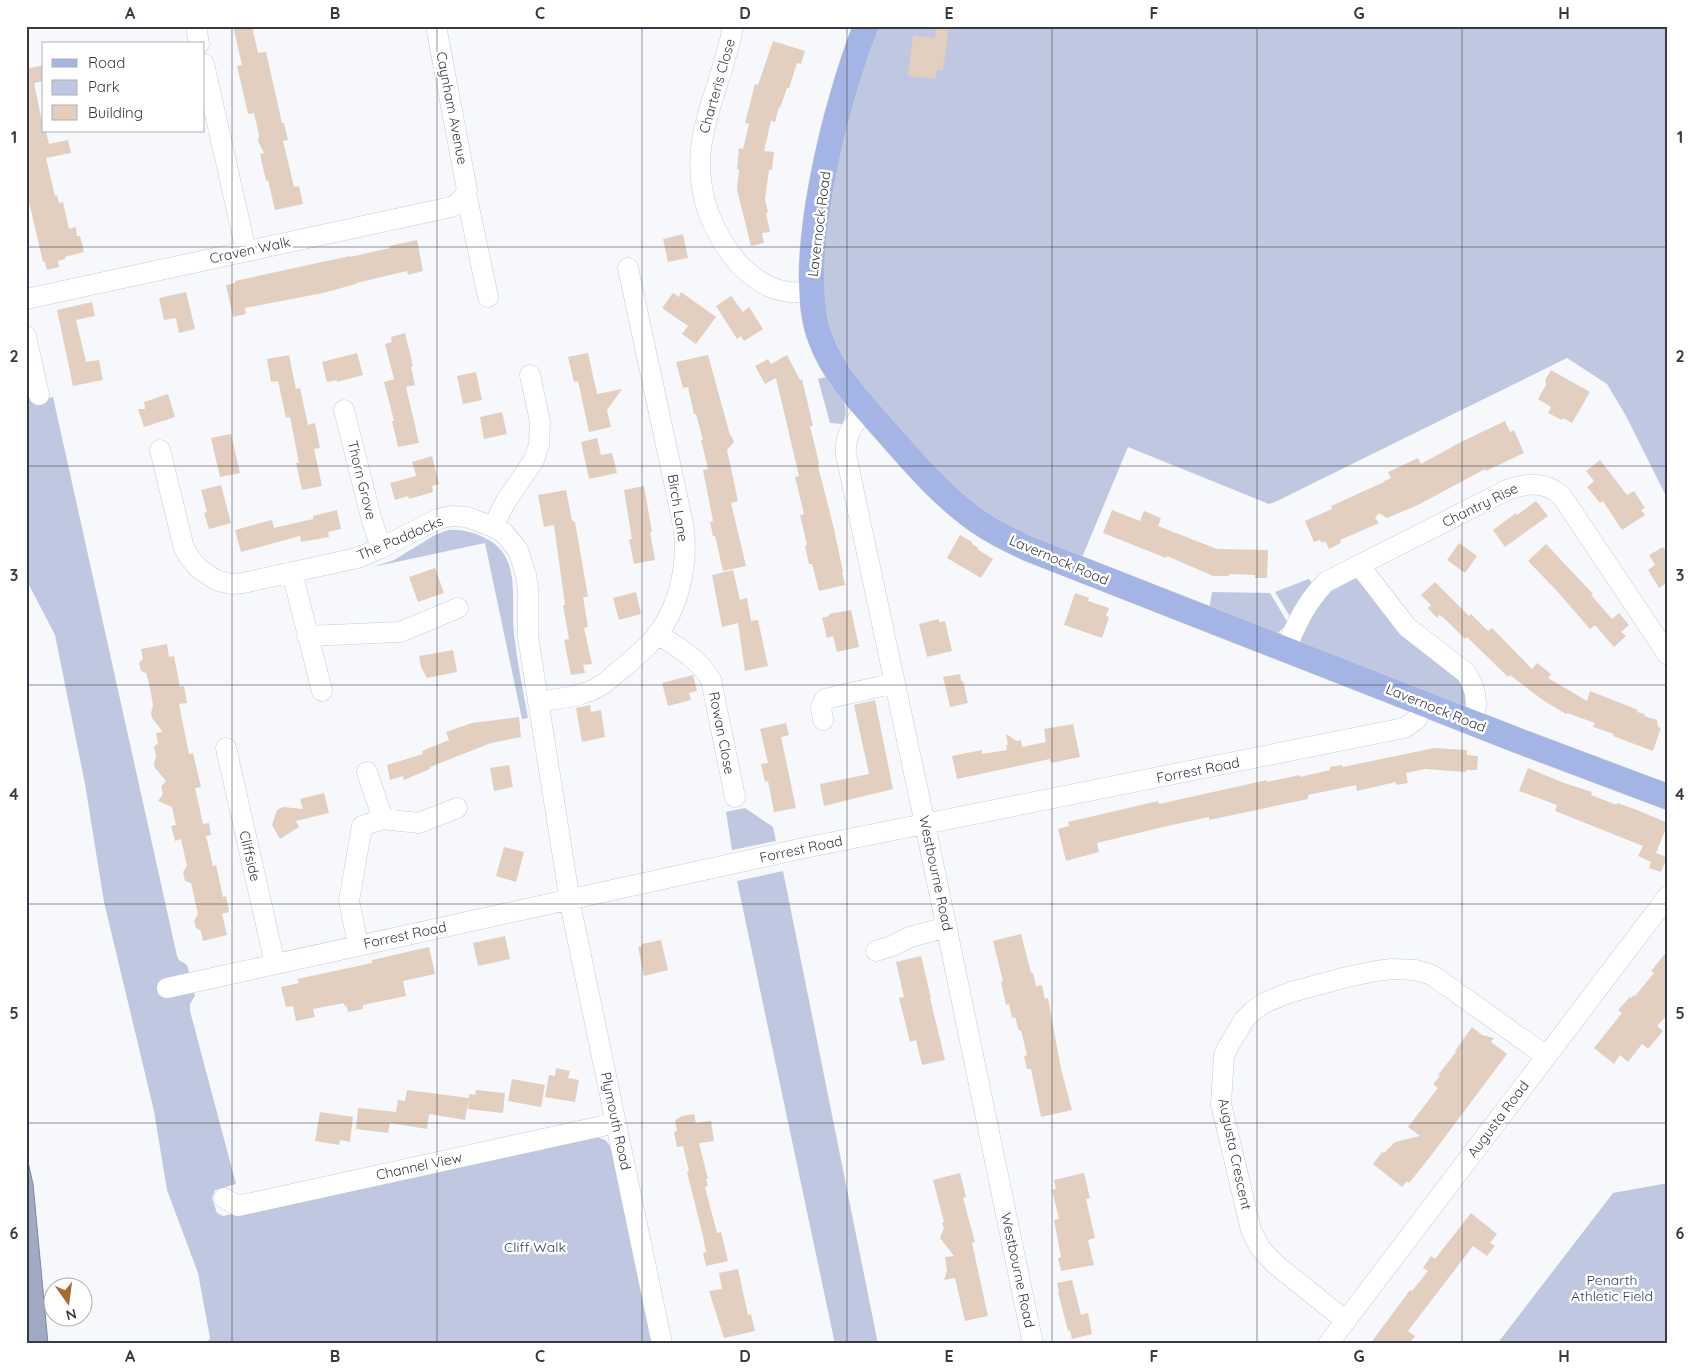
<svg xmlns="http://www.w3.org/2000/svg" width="1694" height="1370" viewBox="0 0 1694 1370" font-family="Quicksand,sans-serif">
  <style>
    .green { fill: #bfc8e0 }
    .water { fill: #a0aac5; stroke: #80889e }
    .building { fill: #e2cfc0 }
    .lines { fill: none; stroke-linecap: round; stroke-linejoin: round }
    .minor-casing { stroke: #c4cbdf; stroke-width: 21 }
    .major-casing { stroke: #d3d4d5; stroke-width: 26 }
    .minor { stroke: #fff; stroke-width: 20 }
    .major { stroke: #a4b4e4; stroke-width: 25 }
    .grid { fill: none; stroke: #373a42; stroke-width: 1; stroke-opacity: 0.55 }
    .labels { text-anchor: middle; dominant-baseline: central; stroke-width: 5; stroke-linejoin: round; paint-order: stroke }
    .street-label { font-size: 14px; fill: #373a42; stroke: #fff }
    .park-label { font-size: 14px; fill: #303d64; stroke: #fff }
    .neatline { fill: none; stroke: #373a42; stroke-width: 2 }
    .grid-label { font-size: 16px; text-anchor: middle; font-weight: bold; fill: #373a42 }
  </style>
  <rect width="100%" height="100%" fill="#f7f8fc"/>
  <path class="green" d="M874 26H1668V500L1626 416 1607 384 1567 358 1277 501 1269 504 1128 447 1081 560 991 519 943 478 861 387 835 350 820 284 835 165Z
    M826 377C837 391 853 405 842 424L830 423 818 379Z
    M26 382 31 402 53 397 177 956 179 960 187 965 195 996 190 1004V1011L236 1184 215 1190 212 1198 217 1213 223 1216 597 1137 605 1140 612 1148 654 1344H206L210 1338 198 1273 167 1190 154 1111 104 902 85 784 55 635 26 579Z
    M448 530C461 529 473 532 485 538 523 556 510 601 514 634 517 662 523 690 528 718L522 719 485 543 373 567 394 560 435 535Z
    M1309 579 1314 586 1291 618 1275 592Z
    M1344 579H1356L1362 583 1465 685 1466 705 1463 708 1305 647 1299 638 1314 605Z
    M1212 592 1270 593 1288 623 1277 634 1209 610Z
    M745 808 773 827 776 841 732 850 726 812Z
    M783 871 878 1344H835L737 881Z
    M1668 1183V1344H1497L1613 1193Z"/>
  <path class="water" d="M26 1153 33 1184 48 1344H26Z"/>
  <path class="building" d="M233 26H252L258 53 266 52 282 123H284L288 140 283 141 294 187 299 186 303 204 275 210 268 180 266 181 260 154 264 153 258 141 259 135 254 113 248 114 237 66 242 65Z
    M936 26H949L943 70H937L935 79 908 76 913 35 935 38Z
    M773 41 805 51 801 64 797 63 789 88H787L780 108 779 107 775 122 771 121 764 151 774 152 772 170H769L765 199 768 212 766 213 770 232 762 233 764 243 751 246 737 190 739 170 737 169 739 148 743 149 749 124 745 123 753 92 755 84 758 85Z
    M44 65V81L34 83 44 131H46L49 144 68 140 71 153 46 158 55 196 57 195 59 203 63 202 69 229 76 227 77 236H80L84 252 65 257V259L58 261 59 267 47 270 45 262H43L26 189V69Z
    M683 234 688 258 668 262 663 239Z
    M417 240 423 271 408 275 407 271 356 283V284L323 293 245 308 246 314 233 317 226 285 235 283V281L350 256V257L390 248 389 246Z
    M186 292 195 329 179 333 176 318 164 320 159 298Z
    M681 292 716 317 696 344 682 334 688 326 662 308 673 293 679 297Z
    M731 296 743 312 749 307 763 329 744 341 741 336 737 339 716 306Z
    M92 302 95 316 76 320 86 362 99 360 103 380 73 386 57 310Z
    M405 333 413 366 411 367 415 385 406 387 419 443 398 447 392 421H394L384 382 394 379 385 344 392 342 391 337Z
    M357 353 363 375 337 382V380L327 382 322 362Z
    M588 353 597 394 622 389 607 410 611 427 589 432 578 381 574 382 568 357Z
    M289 355 296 389 300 388 308 425 315 423 320 448 314 449 322 486 302 490 296 463H299L290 417 286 418 278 381 271 382 267 359Z
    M708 355 730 435 732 437 734 442 727 450 738 501 731 503 746 566 723 571 715 536H713L710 522 713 521 703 470 708 469 701 440H703L696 414H694L688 387 683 388 676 362Z
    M787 355 800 380 802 379 813 426H810L819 463 818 466 834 529 843 572H842L845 585 819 591 812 564H809L805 546 807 545 800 515 804 514 795 477 799 476 776 378 765 384 755 366 768 359 771 364Z
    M1551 370 1590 392 1572 423 1563 418 1562 420 1548 413 1551 407 1538 399 1546 385 1545 380Z
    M476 372 482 400 463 404 457 376Z
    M168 394 175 417 144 427 138 409H145L144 402Z
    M502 412 507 434 484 439 480 417Z
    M1505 421 1510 432 1514 430 1524 453 1486 471 1485 469 1418 505 1387 518 1379 513 1375 518 1379 523 1340 540 1341 543 1329 549 1325 541 1322 543 1320 540 1314 542 1305 521 1332 509 1331 506 1384 482V481L1391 478 1388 472 1418 458 1421 464 1461 442Z
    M231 434 240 473 220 477 211 438Z
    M597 438 601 455 612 453 617 473 589 479 581 442Z
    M432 456 439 484 432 486 433 492 409 499 408 496 395 500 390 483 416 476 412 462Z
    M1600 460 1627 495 1634 491 1645 508 1641 510 1645 515 1622 530 1603 501 1600 503 1587 487 1594 481 1586 471Z
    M221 485 231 523 209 529 204 513 207 512 201 490Z
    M644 486 652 532H650L655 560 634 564 629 539H632L624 490Z
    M566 490 572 520 575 522 588 597H583L588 627 584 628 592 664 583 665 585 673 571 675 564 640 569 639 563 605H565L554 525 544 527 538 495Z
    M1536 501 1548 516 1505 547 1493 530 1516 513 1517 515Z
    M337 510 341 529 328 532 329 537 301 542 300 536 241 552 235 530 272 520 274 528 313 519V516Z
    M1112 510 1140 521 1144 511 1161 518 1158 526 1217 549 1268 550 1267 578H1255V575L1229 574V576H1213L1167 556 1166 558 1103 533Z
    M960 535 972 542V544L979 548 977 549 993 559 981 578 947 558Z
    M1459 543 1477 556 1465 573 1447 560Z
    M1546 544 1593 594 1591 595 1612 619 1619 613 1629 625 1621 632 1626 636 1614 647 1595 625 1590 629 1556 590 1528 561Z
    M1663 547 1668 554V584L1667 583 1659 588 1648 570 1655 565 1649 555Z
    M435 568 444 593 418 602 409 577Z
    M733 570 740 600 747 598 751 621 758 620 768 666 745 671 738 623 722 627 712 575Z
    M1435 582 1469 616 1471 614 1488 631 1492 628 1532 669 1537 663 1551 674 1548 678 1587 701 1590 691 1638 710 1637 712 1645 714 1644 716 1657 720 1658 727 1661 728 1653 751 1613 736 1614 734 1593 727 1595 723 1567 713 1566 714 1544 701 1510 675 1508 677 1467 637 1465 639 1444 618 1439 615 1437 618 1428 608 1431 605 1421 595Z
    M636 592 641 614 619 620 613 598Z
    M1075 593 1089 598 1088 601 1109 608 1106 616 1109 617 1102 638 1064 625Z
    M851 610 859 647 837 652 833 636 827 638 822 618 829 616V614Z
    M939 619V622L945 621 952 651 927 657 919 624Z
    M167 644 169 657 174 656 180 687 184 686 187 703 179 704 189 754 193 753 201 787 195 788 203 824 209 823 211 835 206 836 213 866 216 865 223 897 226 896 229 912 222 914 227 935 203 941 201 931 196 928 194 921 198 914 191 883 185 881 183 872 187 866 181 839 175 841 171 826 176 825 172 807 158 801 163 794 161 787 166 781 155 768 154 763 156 756 154 747 158 743 156 733 163 732 152 718 151 713 153 705 149 683 146 673 141 671 139 663 143 659 141 649Z
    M453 650 457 672 427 678 421 667 419 656Z
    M960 674 961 681H963L968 703 950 707 943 677Z
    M693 675 697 691 689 693 691 700 668 706 662 683Z
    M875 700 893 789 824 806 820 784 869 774 854 705Z
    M590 705 591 712 601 710 605 737 582 742 576 708Z
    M519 717 521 737 491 743 430 767V769L404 780 403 776 390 780 387 765 423 754 422 751 449 740 446 732 472 723Z
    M786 723 789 735 781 737 796 808 774 812 768 781 765 782 761 764 768 763 760 729Z
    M1073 724 1080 757 1051 763 1050 759 957 779 952 756 982 750V754L1007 750 1006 745H1008L1006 734 1017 741 1021 740 1022 747 1046 742 1044 729Z
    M1434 748 1467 750V755L1478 756 1477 770H1466V772L1425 769 1406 773 1408 783 1396 785V782L1357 791 1356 785 1308 795V799L1209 820V817L1163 827 1097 843 1099 852 1066 861 1058 829 1069 826 1068 822 1158 801 1159 804 1267 780V782L1300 775V777L1330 770V767L1342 765 1343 767Z
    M509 765 513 787 494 791 490 768Z
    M1528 768 1564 783 1592 792 1591 795 1617 805V803L1637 810 1668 823 1656 853 1667 857 1661 872 1649 868 1651 862 1638 856 1643 846 1555 811 1557 805 1519 791Z
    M324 793 329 813 296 821 299 827 280 839 272 825 277 810 283 807 303 809 300 799Z
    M504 847 524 852 516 882 496 876Z
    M1021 934 1031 973H1033L1036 986 1042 985 1045 999 1048 998 1061 1069 1072 1110 1041 1117 1031 1069H1027L1024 1056 1027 1055 1021 1030 1019 1031 1015 1017 1012 1018 1009 1004 1006 1005 1001 982 1003 981 993 941Z
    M505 936 510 959 478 966 473 943Z
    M661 940 668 970 644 976 638 947 642 946V944Z
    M429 947 435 974 403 981 406 996 363 1005V1009L348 1012 346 1005 344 1006V1003L313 1009 315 1017 296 1021 293 1006 286 1007 281 987 299 983 297 979 372 963V960Z
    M1668 950V1014L1657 1026 1663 1031 1648 1049 1642 1044 1628 1062 1620 1055 1614 1064 1594 1048 1622 1013 1618 1010 1630 997 1631 998 1634 995 1635 996 1654 973 1651 971Z
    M921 956 931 998H930L945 1060 922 1065 916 1040 910 1042 899 998 904 997 896 962Z
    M1472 1027 1482 1035 1494 1038 1491 1042 1507 1054 1430 1157 1409 1183 1407 1181 1402 1187 1373 1164 1382 1152 1384 1153 1395 1142 1420 1136 1408 1127 1438 1088 1433 1084 1440 1076 1438 1075 1456 1052 1455 1051Z
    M556 1068 570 1071 568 1078 579 1080 575 1102 545 1097 549 1075 555 1076Z
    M512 1079 545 1085 541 1107 508 1101Z
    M407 1090 469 1098 465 1120 429 1114 427 1129 390 1123 388 1133 356 1129 358 1108 396 1112 398 1100 405 1101Z
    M476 1090 505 1093 503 1113 468 1109 469 1094 475 1095Z
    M320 1112 353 1117 350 1142 340 1140 339 1145 315 1141Z
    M694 1114 696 1123 711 1121 714 1141 699 1143 708 1179H706L708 1186 705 1187 717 1233 721 1232 728 1261 706 1266 703 1253 706 1252 703 1236 687 1172 689 1171 683 1146 677 1147 674 1132 677 1131 675 1120 682 1116Z
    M960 1173 966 1197 963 1198 975 1242 972 1243 988 1316 965 1321 955 1278 944 1280 947 1271 945 1257 954 1256 940 1238 944 1228 942 1223 944 1222 933 1180Z
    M1084 1173 1090 1198 1086 1199 1095 1238 1088 1240 1094 1265 1061 1271 1058 1258 1061 1257 1054 1220 1059 1219 1052 1190 1056 1189 1054 1180Z
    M1471 1213 1497 1234 1490 1243 1495 1246 1487 1256 1473 1246 1408 1331 1415 1336 1409 1344H1370L1410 1290 1412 1291 1428 1271 1423 1268 1431 1256 1435 1259Z
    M738 1269 748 1315 751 1314 755 1331 724 1338 709 1291 722 1289 719 1273Z
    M1072 1280 1081 1315 1088 1313 1092 1334 1072 1339 1070 1330 1068 1331 1058 1292 1059 1291 1057 1283Z"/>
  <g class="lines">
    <g class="minor-casing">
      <path id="minor" d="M196 26 199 44
        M733 26C721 94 683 143 709 214 716 232 725 248 738 263 760 286 779 295 812 292
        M204 64 246 251
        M466 193 488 297
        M26 299 451 207C458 203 464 199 467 190L436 26
        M26 336 39 395
        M866 409C854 424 844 434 846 455L925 824 1033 1344
        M344 410 371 517 381 548
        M160 450 184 548 190 558 198 568 216 580 231 584 243 583 357 558 381 548 438 519 452 516 467 517 493 527 504 533 518 550 526 575 528 589V637L571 908 662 1344
        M493 527 506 501 534 460 539 445 540 421 530 375
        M1359 565 1407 627 1466 673C1476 688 1479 705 1472 722
        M292 572 322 691
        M657 634C678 647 699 659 711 680L735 797
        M307 636 400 632 458 608
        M1286 649C1296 624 1307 601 1326 582L1507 490C1527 483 1544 481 1561 495L1668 655
        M538 702C561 698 587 697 606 682 623 667 643 653 657 635 680 606 689 560 683 524L628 268
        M823 720 821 707 825 699 895 683
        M226 748 275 964
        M367 772 383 819
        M358 945 349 901 362 826 383 819 419 823 457 808
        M876 951 892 946 910 937 947 927
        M167 988 799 849 1404 728 1416 720 1425 703
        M224 1198 238 1206 616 1123
        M1346 1321 1275 1264 1260 1248 1251 1230 1221 1104 1224 1055 1229 1045 1244 1020 1254 1010 1264 1003 1291 992 1347 977 1376 971 1392 969 1416 970 1432 975 1546 1056
        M1328 1344 1668 896"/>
    </g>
    <g class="major-casing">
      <path id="major" d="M866 26C837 98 792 268 821 340 835 378 866 408 892 438 920 470 949 503 985 526 999 535 1014 542 1029 549L1519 741 1668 797"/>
    </g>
    <use href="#minor" class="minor"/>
    <use href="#major" class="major"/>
  </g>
  <path class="grid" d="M232 26V1344M437 26V1344M642 26V1344M847 26V1344M1052 26V1344M1257 26V1344M1462 26V1344M26 247H1668M26 466H1668M26 685H1668M26 904H1668M26 1123H1668"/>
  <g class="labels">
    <g class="street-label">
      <text transform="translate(717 86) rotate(-74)">Charteris Close</text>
      <text transform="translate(452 108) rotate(79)">Caynham Avenue</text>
      <text transform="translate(819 224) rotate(-83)">Lavernock Road</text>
      <text transform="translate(250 250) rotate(-12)">Craven Walk</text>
      <text transform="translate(362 480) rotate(76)">Thorn Grove</text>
      <text transform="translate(1480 505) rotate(-26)">Chantry Rise</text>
      <text transform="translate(678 508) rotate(81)">Birch Lane</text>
      <text transform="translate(400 538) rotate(-23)">The Paddocks</text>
      <text transform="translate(1059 560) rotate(23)">Lavernock Road</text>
      <text transform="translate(1436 708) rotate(22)">Lavernock Road</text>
      <text transform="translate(722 733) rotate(79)">Rowan Close</text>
      <text transform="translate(1198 770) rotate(-11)">Forrest Road</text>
      <text transform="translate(801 849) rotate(-12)">Forrest Road</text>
      <text transform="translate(250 856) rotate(77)">Cliffside</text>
      <text transform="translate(936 873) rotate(78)">Westbourne Road</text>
      <text transform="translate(405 935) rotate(-12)">Forrest Road</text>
      <text transform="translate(1498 1119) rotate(-53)">Augusta Road</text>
      <text transform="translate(616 1121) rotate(78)">Plymouth Road</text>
      <text transform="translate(1235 1154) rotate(78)">Augusta Crescent</text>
      <text transform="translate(419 1166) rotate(-12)">Channel View</text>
      <text transform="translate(1018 1270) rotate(78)">Westbourne Road</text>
    </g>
    <g class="park-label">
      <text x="535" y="1247">Cliff Walk</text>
      <text x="1612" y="1280">Penarth<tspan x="1612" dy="16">Athletic Field</tspan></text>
    </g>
  </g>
  <rect width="1694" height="1370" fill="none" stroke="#ffffff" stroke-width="55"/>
  <rect x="42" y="42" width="162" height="90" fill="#ffffff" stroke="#afb0b3"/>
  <rect x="52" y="59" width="25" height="8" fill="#a4b4e4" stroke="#afb0b3"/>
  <text x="88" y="68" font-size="15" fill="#373a42">Road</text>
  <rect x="52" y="80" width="25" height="15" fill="#bfc8e0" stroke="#afb0b3"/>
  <text x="88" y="92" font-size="15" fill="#373a42">Park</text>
  <rect x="52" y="105" width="25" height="15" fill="#e2cfc0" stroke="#afb0b3"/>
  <text x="88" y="118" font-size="15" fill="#373a42">Building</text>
  <g transform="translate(68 1302) rotate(166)"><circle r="24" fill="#ffffff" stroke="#afb0b3"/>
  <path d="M0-4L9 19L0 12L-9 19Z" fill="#a7692e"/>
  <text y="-8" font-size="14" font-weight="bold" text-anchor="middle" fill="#373a42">N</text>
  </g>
  <rect x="28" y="28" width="1638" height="1314" class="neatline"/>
  <g class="grid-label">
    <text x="130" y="19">A</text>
    <text x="335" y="19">B</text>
    <text x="540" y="19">C</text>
    <text x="745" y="19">D</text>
    <text x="949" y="19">E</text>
    <text x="1154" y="19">F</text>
    <text x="1359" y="19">G</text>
    <text x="1564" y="19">H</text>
    <text x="14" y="143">1</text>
    <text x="1680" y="143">1</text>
    <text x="14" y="362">2</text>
    <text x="1680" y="362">2</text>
    <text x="14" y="581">3</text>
    <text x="1680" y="581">3</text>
    <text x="14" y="800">4</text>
    <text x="1680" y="800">4</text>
    <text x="14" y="1019">5</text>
    <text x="1680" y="1019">5</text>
    <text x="14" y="1239">6</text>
    <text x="1680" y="1239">6</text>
    <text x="130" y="1362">A</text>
    <text x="335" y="1362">B</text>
    <text x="540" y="1362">C</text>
    <text x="745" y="1362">D</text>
    <text x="949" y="1362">E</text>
    <text x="1154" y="1362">F</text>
    <text x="1359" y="1362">G</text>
    <text x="1564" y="1362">H</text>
  </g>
</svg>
